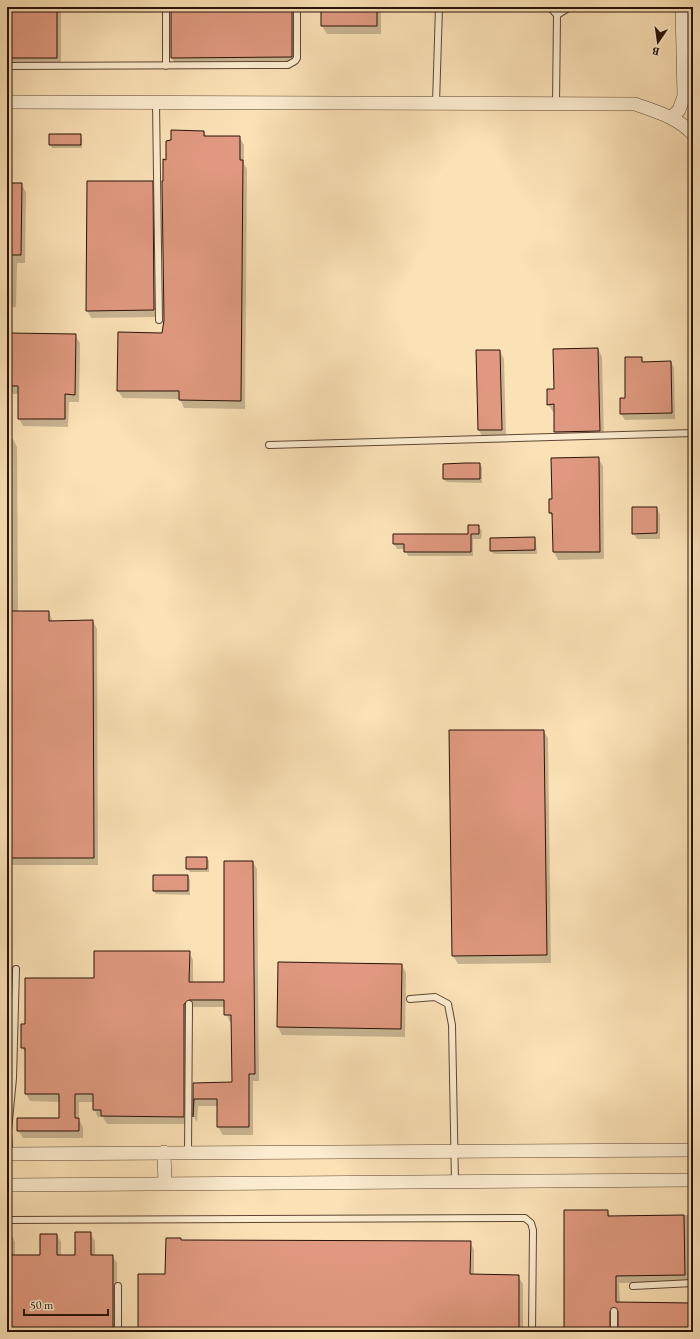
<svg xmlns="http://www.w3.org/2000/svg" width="700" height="1339" viewBox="0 0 700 1339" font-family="'EB Garamond',serif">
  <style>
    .shadow { fill: #0003 }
    .building { fill: #e09980; stroke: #291307 }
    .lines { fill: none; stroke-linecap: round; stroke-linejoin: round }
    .lane-casing { stroke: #5e4633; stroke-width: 8 }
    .street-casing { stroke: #5e4633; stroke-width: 14 }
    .lane { stroke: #fcecd0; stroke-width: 6 }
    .street { stroke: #fcecd0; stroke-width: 13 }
  </style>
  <rect width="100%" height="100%" fill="#fbe1b6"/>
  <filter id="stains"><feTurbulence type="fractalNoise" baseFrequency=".005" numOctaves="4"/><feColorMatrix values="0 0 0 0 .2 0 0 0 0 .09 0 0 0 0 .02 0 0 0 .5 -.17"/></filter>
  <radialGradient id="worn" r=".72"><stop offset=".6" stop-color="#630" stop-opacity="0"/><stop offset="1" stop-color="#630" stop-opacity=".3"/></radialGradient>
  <path class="shadow" d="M7 7H61V65H7Z
    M172 7H298L296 15V64L176 66 172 58Z
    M322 7H381V34H327L322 26Z
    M204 132 207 137 240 138 244 145V164L247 169 245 409 184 408 180 399 123 398 118 391 163 334 164 320V182L167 161Z
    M80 135 82 139V148H52L50 144Z
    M7 138 12 146 11 184H21L26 192 25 263H17L16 307H7Z
    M152 182 157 190 158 317 91 318 87 310Z
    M7 334 75 335 80 343 79 402H69L68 427 23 426 19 418V394H7Z
    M692 342H693V373Z
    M598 349 602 357 604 439 560 440 555 432V412H553L548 404 555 390Z
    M477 351H500L504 359 506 438H483L479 430Z
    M641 358 644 363 671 362 674 368 675 419 625 420 621 414Z
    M7 439H13L17 447 18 612H49L53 622 93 621 97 629 98 865H7Z
    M598 458 603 466 604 559 558 560 554 552 553 518 550 513Z
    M479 464 482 467V483L446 482 444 478Z
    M692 486H693V532Z
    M656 508 660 514V539H637L633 533Z
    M478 526 482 531 481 539H473V556H408L405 549H397L394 544 469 535Z
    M534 538 536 542 537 554H494L491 551Z
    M543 730 548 738 551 963 458 964 453 956 450 731Z
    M207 858 209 861V872H190L187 868Z
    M253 862 257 869 259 1081H253V1135H223L218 1127V1106H198L197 1122 194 1117V1084L233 1083 232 1022H230L226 1014 225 1007H193L189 1010 188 1124H107L103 1117H98L94 1109V1102H79V1120L83 1127V1138H23L18 1130 60 1119V1102L30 1101 26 1094V1054L22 1047 26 1025 95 979 189 952 193 960V983H225Z
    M188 876 190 880V895L156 894 154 891Z
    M402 965 406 973 405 1037 282 1035 278 1027Z
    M607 1211 611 1217 693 1215V1271H689V1282L619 1283 620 1303 693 1304V1332H619L618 1314 613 1319V1332H565Z
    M90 1233 95 1241V1256H112L117 1263V1332H7V1234H11L15 1242V1256H41L57 1235 61 1242V1256H76Z
    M181 1241 470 1242 474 1250V1275L518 1276 523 1284V1332H139Z"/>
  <path class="building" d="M7 7H57V58H7Z
    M171 7H292V57L171 58Z
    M321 7H377V26H321Z
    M171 130 204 131V136H240V160H243L241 401 179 400V391H117L118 332 162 333 164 320 162 181H163V159L166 160V141L171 140Z
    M49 134H81V145H49Z
    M87 181H153L154 310 86 311Z
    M7 183H22L21 255H7Z
    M7 333 76 334 75 395 65 394V419H18V386H7Z
    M598 348 600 431 554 432V404L547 405V389H554L553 349Z
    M476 350H500L502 430H478Z
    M625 357H642V362L671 361 672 413 620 414V398H625Z
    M599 457 600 552H553L552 513H549V499H552L551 458Z
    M465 463H480V479H443V464Z
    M632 507H657V533L632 534Z
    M468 525H479V534H471V552H404V544H393V534H468Z
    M535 537V550L490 551V538Z
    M7 611H49V621L93 620 94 858H7Z
    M449 730H544L547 955 452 956Z
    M186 857H207V869H186Z
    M224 861H253L255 1074H249V1127H217V1099H194L193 1117V1083L232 1082 231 1015H224V1000H189L184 1004V1117L101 1116V1110H93V1094H75V1118H79V1131H17V1118H59V1094H25V1048H21V1024H25V978H94V951H190L189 982H224Z
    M153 875H188V891H153Z
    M278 962 402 964 401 1029 277 1027Z
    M564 1210H608V1216L684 1215 685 1275 616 1276V1302L693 1303V1332H618V1311L614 1307 610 1311V1332H564Z
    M75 1232H91V1255H113V1332H7V1255H40V1234H57V1255H75Z
    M166 1238H181V1240L471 1241 470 1274 519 1275V1332H138V1274H165Z"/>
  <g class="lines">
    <g class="lane-casing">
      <path id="lane" d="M550 7 557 15 556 104
        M557 15 570 7
        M7 66 288 65 295 61 297 58V7
        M166 66V7
        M156 102 159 320
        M436 103 439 7
        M269 445 693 433
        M410 999 435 997 448 1004 452 1025 455 1182
        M188 1152 189 1004
        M9 1154 8 1131 13 1078 16 969
        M7 1220 525 1218 531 1223 533 1230 532 1332
        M118 1286V1332
        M633 1286 693 1283
        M614 1332V1311"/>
    </g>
    <g class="street-casing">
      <path id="street" d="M7 102 635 104C657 112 677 117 693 134
        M672 117 679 110 684 96 682 7
        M164 1152 165 1184
        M7 1154 693 1150
        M7 1185 693 1180"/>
    </g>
    <use href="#lane" class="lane"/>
    <use href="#street" class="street"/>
  </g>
  <rect width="700" height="1339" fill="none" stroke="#fbe1b6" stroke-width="24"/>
  <rect x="8" y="8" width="684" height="1323" fill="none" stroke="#291307" stroke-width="2"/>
  <rect x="12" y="12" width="676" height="1315" fill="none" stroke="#291307"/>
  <g transform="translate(658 42) rotate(193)" stroke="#fcecd0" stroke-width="3" paint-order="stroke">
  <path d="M0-3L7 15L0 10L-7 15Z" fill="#291307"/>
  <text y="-6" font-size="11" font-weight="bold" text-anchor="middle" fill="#291307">B</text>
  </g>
  <path d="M24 1309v6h84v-6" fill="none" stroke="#291307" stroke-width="2"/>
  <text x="30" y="1309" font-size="12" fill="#291307" stroke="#fcecd0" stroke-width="3" paint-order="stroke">50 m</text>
  <rect width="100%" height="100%" filter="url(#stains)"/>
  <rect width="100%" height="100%" fill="url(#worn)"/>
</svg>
